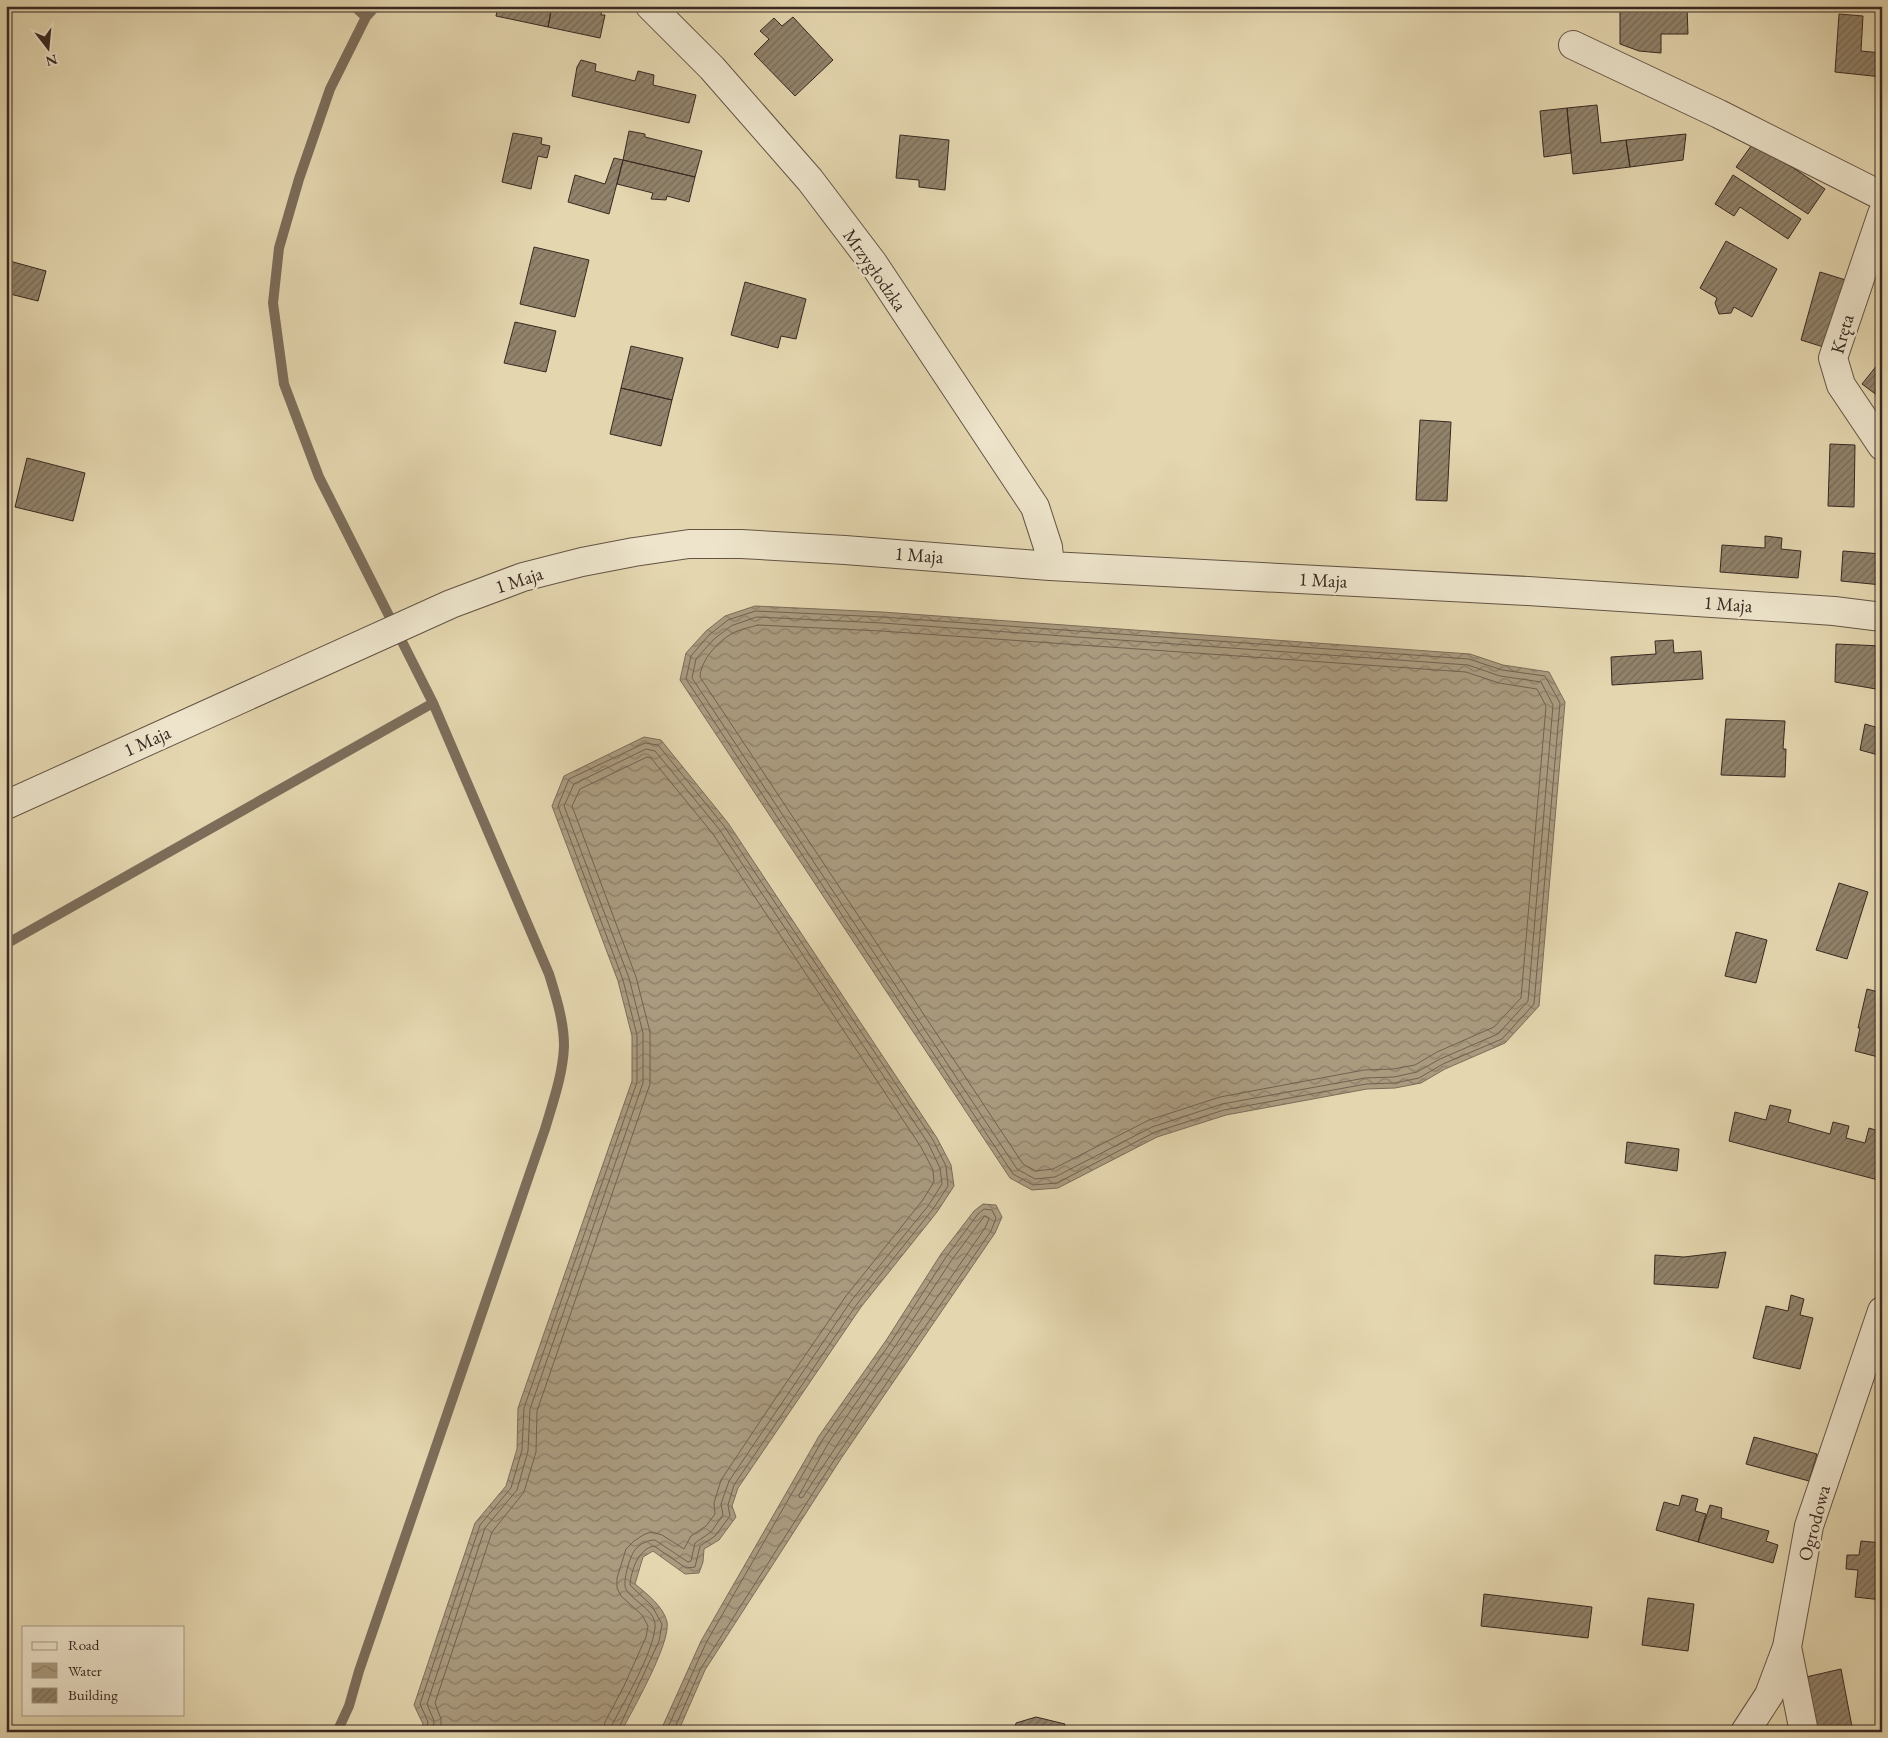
<svg xmlns="http://www.w3.org/2000/svg" width="1888" height="1738" viewBox="0 0 1888 1738" font-family="'EB Garamond',serif">
  <style>
    .water { fill: url(#water-waves); stroke: #7c6d5a }
    .lines { fill: none; stroke-linecap: round; stroke-linejoin: round }
    .shore { stroke: #716250; stroke-width: 1 }
    .stream { stroke: #7c6d5a; stroke-width: 10 }
    .building { fill: url(#building-hatch); stroke: #382922 }
    .minor-casing { stroke: #635445; stroke-width: 30 }
    .minor { stroke: #ede4cb; stroke-width: 28 }
    .labels { text-anchor: middle; dominant-baseline: central; stroke-width: 5; stroke-linejoin: round; paint-order: stroke }
    .street-label { font-size: 19px; fill: #382922; stroke: #ede4cb }
  </style>
  <defs>
    <pattern id="water-waves" width="16" height="10" patternUnits="userSpaceOnUse" patternTransform="scale(1.25)"><rect width="16" height="10" fill="#aa9b7f"/><path d="M0 5q4-4 8 0t8 0" fill="none" stroke="#8b7e68"/></pattern>
    <pattern id="building-hatch" width="6" height="6" patternUnits="userSpaceOnUse" patternTransform="scale(1.25)"><rect width="6" height="6" fill="#91836b"/><path d="M-1 1l2-2M0 6l6-6M5 7l2-2" fill="none" stroke="#776b58"/></pattern>
  </defs>
  <rect width="100%" height="100%" fill="#e4d6af"/>
  <filter id="stains"><feTurbulence type="fractalNoise" baseFrequency=".004" numOctaves="4"/><feColorMatrix values="0 0 0 0 .2 0 0 0 0 .09 0 0 0 0 .02 0 0 0 .5 -.17"/></filter>
  <radialGradient id="worn" r=".72"><stop offset=".6" stop-color="#630" stop-opacity="0"/><stop offset="1" stop-color="#630" stop-opacity=".3"/></radialGradient>
  <path class="water" d="M755 606 882 612 1470 654 1503 665 1549 672 1565 702 1539 1006 1505 1043 1445 1069 1421 1083 1395 1088 1367 1089 1226 1115 1157 1137 1058 1188 1032 1190 1010 1178 680 680 686 653 706 631 725 616Z
    M644 737 661 740 728 823 937 1138 951 1165 954 1186 937 1212 861 1307 738 1488 732 1506 736 1517 719 1540 704 1549 703 1562 699 1573 685 1574 653 1551 643 1557 635 1584C646 1593 664 1607 667 1622 671 1643 632 1711 621 1732H421L423 1724 414 1705 475 1523 506 1486 517 1449 518 1408 632 1081V1036L618 981 552 806 564 776Z
    M983 1204 996 1205 1002 1217 995 1233 842 1457 705 1670 678 1732H660L701 1641 819 1436 887 1339 941 1254 974 1211Z"/>
  <g class="lines">
    <path class="shore" d="M756 611 882 617 1469 659 1502 670 1545 676 1560 703 1534 1004 1502 1039 1443 1064 1419 1078 1395 1083 1366 1084 1224 1110 1155 1132 1057 1183 1033 1185 1013 1174 686 679 691 656 709 635 728 620Z
      M757 617 882 623 1468 665 1500 676 1541 682 1553 705 1528 1001 1498 1034 1440 1059 1417 1072 1394 1077 1365 1078 1222 1104 1152 1127 1055 1177 1035 1179 1017 1169 692 678 696 659 714 639 731 626Z
      M758 625 881 631 1466 672 1499 683 1537 689 1546 706 1521 998 1494 1027 1437 1052 1415 1065 1393 1069 1364 1070 1220 1097 1149 1120 1053 1169 1036 1171 1023 1164 700 677C701 659 719 640 735 632 742 629 751 627 758 625Z
      M985 1216 989 1219 985 1228 869 1396 803 1497 800 1498 799 1495 829 1442 896 1345 951 1261Z
      M426 1732 428 1722 420 1704 480 1525 511 1488 522 1450 524 1408 637 1082V1035L623 980 558 806 569 779 645 743 658 745 724 826 933 1140 946 1166 948 1186 933 1209 857 1304 734 1485 728 1505 730 1516 715 1536 700 1546 695 1567 686 1568 654 1546C638 1549 631 1571 630 1585L652 1606 662 1624 659 1641 617 1732
      M433 1732 434 1721 427 1704 485 1528 517 1490 528 1451 530 1409 643 1083V1033L629 978 564 806 574 784 646 749 655 751 719 829 928 1143 940 1168 942 1184 928 1206 851 1301 729 1481 721 1504 723 1515 711 1532 695 1543 691 1561 688 1562 655 1540C648 1540 639 1544 635 1550 630 1555 622 1583 626 1589 633 1602 657 1610 655 1628 652 1655 625 1700 612 1725L611 1732
      M441 1732V1719L435 1703 492 1532 524 1492 536 1452 537 1411 650 1084V1032L636 977 572 806 580 789 647 757 651 758 713 834 921 1147 933 1170 934 1182 922 1201 846 1296 775 1399 721 1480 714 1503 715 1514 706 1526 691 1536 684 1549 662 1535 652 1532 645 1534 634 1541 626 1549 617 1578V1588L621 1596 642 1615 648 1626 646 1637 624 1686 605 1722 603 1732
      M666 1732 706 1643 823 1439 891 1342 946 1257 978 1214 984 1209 992 1210 996 1218 991 1231 838 1454 701 1668 673 1732"/>
    <path class="stream" d="M354 6 366 17
      M6 944 433 703
      M337 1732 349 1706 359 1671 545 1129C553 1102 563 1074 564 1046 564 1021 556 997 549 974L433 703 319 477 284 384 273 303 279 248 299 179 330 89 366 17 376 6"/>
  </g>
  <path class="building" d="M498 6H552L548 27 496 16Z
    M552 6H568L583 10 584 6H585L602 10 601 15H605L600 38 548 27Z
    M1687 7 1688 34H1661V53L1639 51 1620 44V8Z
    M1839 14 1863 16 1861 51 1882 53V77L1835 72Z
    M793 17 833 60 795 96 754 54 769 39 760 31 774 18 782 26Z
    M581 60 596 64 595 71 635 81 638 71 654 75 653 85 696 95 689 123 572 96 577 67Z
    M1597 105 1601 143 1626 140 1630 167 1573 174 1567 108Z
    M1567 108 1571 153 1544 157 1540 111Z
    M629 131 645 134V137L702 151 695 177 623 160Z
    M513 133 542 138 541 144 550 146 547 158 538 156 531 189 502 182Z
    M1686 134 1683 160 1630 167 1626 140Z
    M900 135 949 140 945 190 919 187V180L896 178Z
    M1754 142 1825 189 1808 214 1736 167Z
    M614 158 623 160 609 214 568 202 575 175 605 184Z
    M623 160 695 177 689 202 667 196 666 200 651 199 653 193 617 184Z
    M1733 175 1801 219 1788 239 1740 207 1734 216 1715 204Z
    M1726 241 1777 269 1752 317 1734 307 1731 313 1719 314 1715 303 1717 298 1700 288Z
    M534 247 589 260 575 317 520 304Z
    M6 260 46 271 38 301 6 293Z
    M1820 272 1849 281 1830 349 1801 340Z
    M745 282 806 299 796 339 781 336 778 348 731 335Z
    M515 322 556 331 546 372 504 363Z
    M631 346 683 358 672 400 621 388Z
    M1882 359V399L1862 384Z
    M621 388 672 400 661 446 610 434Z
    M1420 420 1451 422 1447 501 1416 500Z
    M1830 444 1855 445 1854 507 1828 506Z
    M27 458 85 473 73 521 15 507Z
    M1765 536 1782 538 1781 549 1801 551 1798 578 1720 572 1722 545 1765 548Z
    M1843 551 1882 554V585L1841 581Z
    M1673 640 1674 653 1701 651 1703 679 1612 685 1611 657 1656 654 1655 641Z
    M1836 644 1882 646V690L1835 682Z
    M1726 719 1785 721 1783 749H1786L1785 777 1721 775Z
    M1865 724 1882 729V756L1860 750Z
    M1839 883 1868 892 1847 959 1816 950Z
    M1736 932 1767 940 1756 983 1725 976Z
    M1867 989 1882 993V1058L1855 1051 1860 1028H1858Z
    M1770 1105 1791 1110 1788 1122 1830 1134 1833 1122 1849 1126 1846 1138 1865 1143 1869 1128 1882 1132V1181L1729 1141 1735 1112 1766 1120Z
    M1627 1142 1679 1149 1677 1171 1625 1163Z
    M1726 1252 1718 1288 1654 1284 1655 1255 1684 1257Z
    M1791 1295 1804 1299 1800 1315 1813 1318 1800 1369 1753 1358 1766 1306 1788 1311Z
    M1754 1437 1817 1454 1809 1481 1746 1464Z
    M1682 1495 1698 1499 1695 1511 1706 1514 1698 1542 1656 1530 1664 1502 1679 1506Z
    M1710 1505 1722 1508 1721 1518 1769 1531 1766 1541 1778 1545 1773 1563 1698 1542Z
    M1861 1541 1882 1543V1600L1855 1597 1858 1570 1846 1569 1847 1555H1859Z
    M1484 1594 1592 1607 1588 1638 1481 1626Z
    M1648 1598 1694 1604 1688 1651 1642 1645Z
    M1841 1669 1853 1732H1817L1806 1677Z
    M1036 1717 1065 1724 1063 1732H1014L1016 1723Z"/>
  <g class="lines">
    <g class="minor-casing">
      <path id="minor" d="M650 6 712 68 810 180 873 263 1035 507 1048 547 1050 566
        M1573 45 1719 114 1882 196
        M1882 214 1833 358 1841 385 1882 446
        M6 805 451 604 523 577 582 562 634 552 689 544H741L845 550 1050 566 1528 591 1834 611 1882 617
        M1787 1647 1804 1732
        M1745 1732 1769 1695 1787 1647 1809 1526 1882 1311"/>
    </g>
    <use href="#minor" class="minor"/>
  </g>
  <g class="labels">
    <g class="street-label">
      <text transform="translate(875 270) rotate(55)">Mrzygłodzka</text>
      <text transform="translate(1842 334) rotate(-74)">Kręta</text>
      <text transform="translate(919 555) rotate(4)">1 Maja</text>
      <text transform="translate(519 580) rotate(-18)">1 Maja</text>
      <text transform="translate(1323 580) rotate(3)">1 Maja</text>
      <text transform="translate(1728 604) rotate(4)">1 Maja</text>
      <text transform="translate(147 741) rotate(-24)">1 Maja</text>
      <text transform="translate(1814 1523) rotate(-75)">Ogrodowa</text>
    </g>
  </g>
  <rect width="1888" height="1738" fill="none" stroke="#e4d6af" stroke-width="25"/>
  <rect x="8" y="8" width="1873" height="1723" fill="none" stroke="#382922" stroke-width="2.5"/>
  <rect x="12" y="12" width="1863" height="1713" fill="none" stroke="#382922"/>
  <rect x="22" y="1626" width="162" height="90" fill="#ede4cb" stroke="#a59987"/>
  <rect x="32" y="1642" width="25" height="8" fill="#ede4cb" stroke="#a59987"/>
  <text x="68" y="1650" font-size="15" fill="#382922">Road</text>
  <rect x="32" y="1663" width="25" height="15" fill="url(#water-waves)" stroke="#a59987"/>
  <text x="68" y="1676" font-size="15" fill="#382922">Water</text>
  <rect x="32" y="1688" width="25" height="15" fill="url(#building-hatch)" stroke="#a59987"/>
  <text x="68" y="1700" font-size="15" fill="#382922">Building</text>
  <g transform="translate(48 48) rotate(164)" stroke="#ede4cb" stroke-width="4" paint-order="stroke">
  <path d="M0-4L9 19L0 12L-9 19Z" fill="#382922"/>
  <text y="-8" font-size="14" font-weight="bold" text-anchor="middle" fill="#382922">N</text>
  </g>
  <rect width="100%" height="100%" filter="url(#stains)"/>
  <rect width="100%" height="100%" fill="url(#worn)"/>
</svg>
